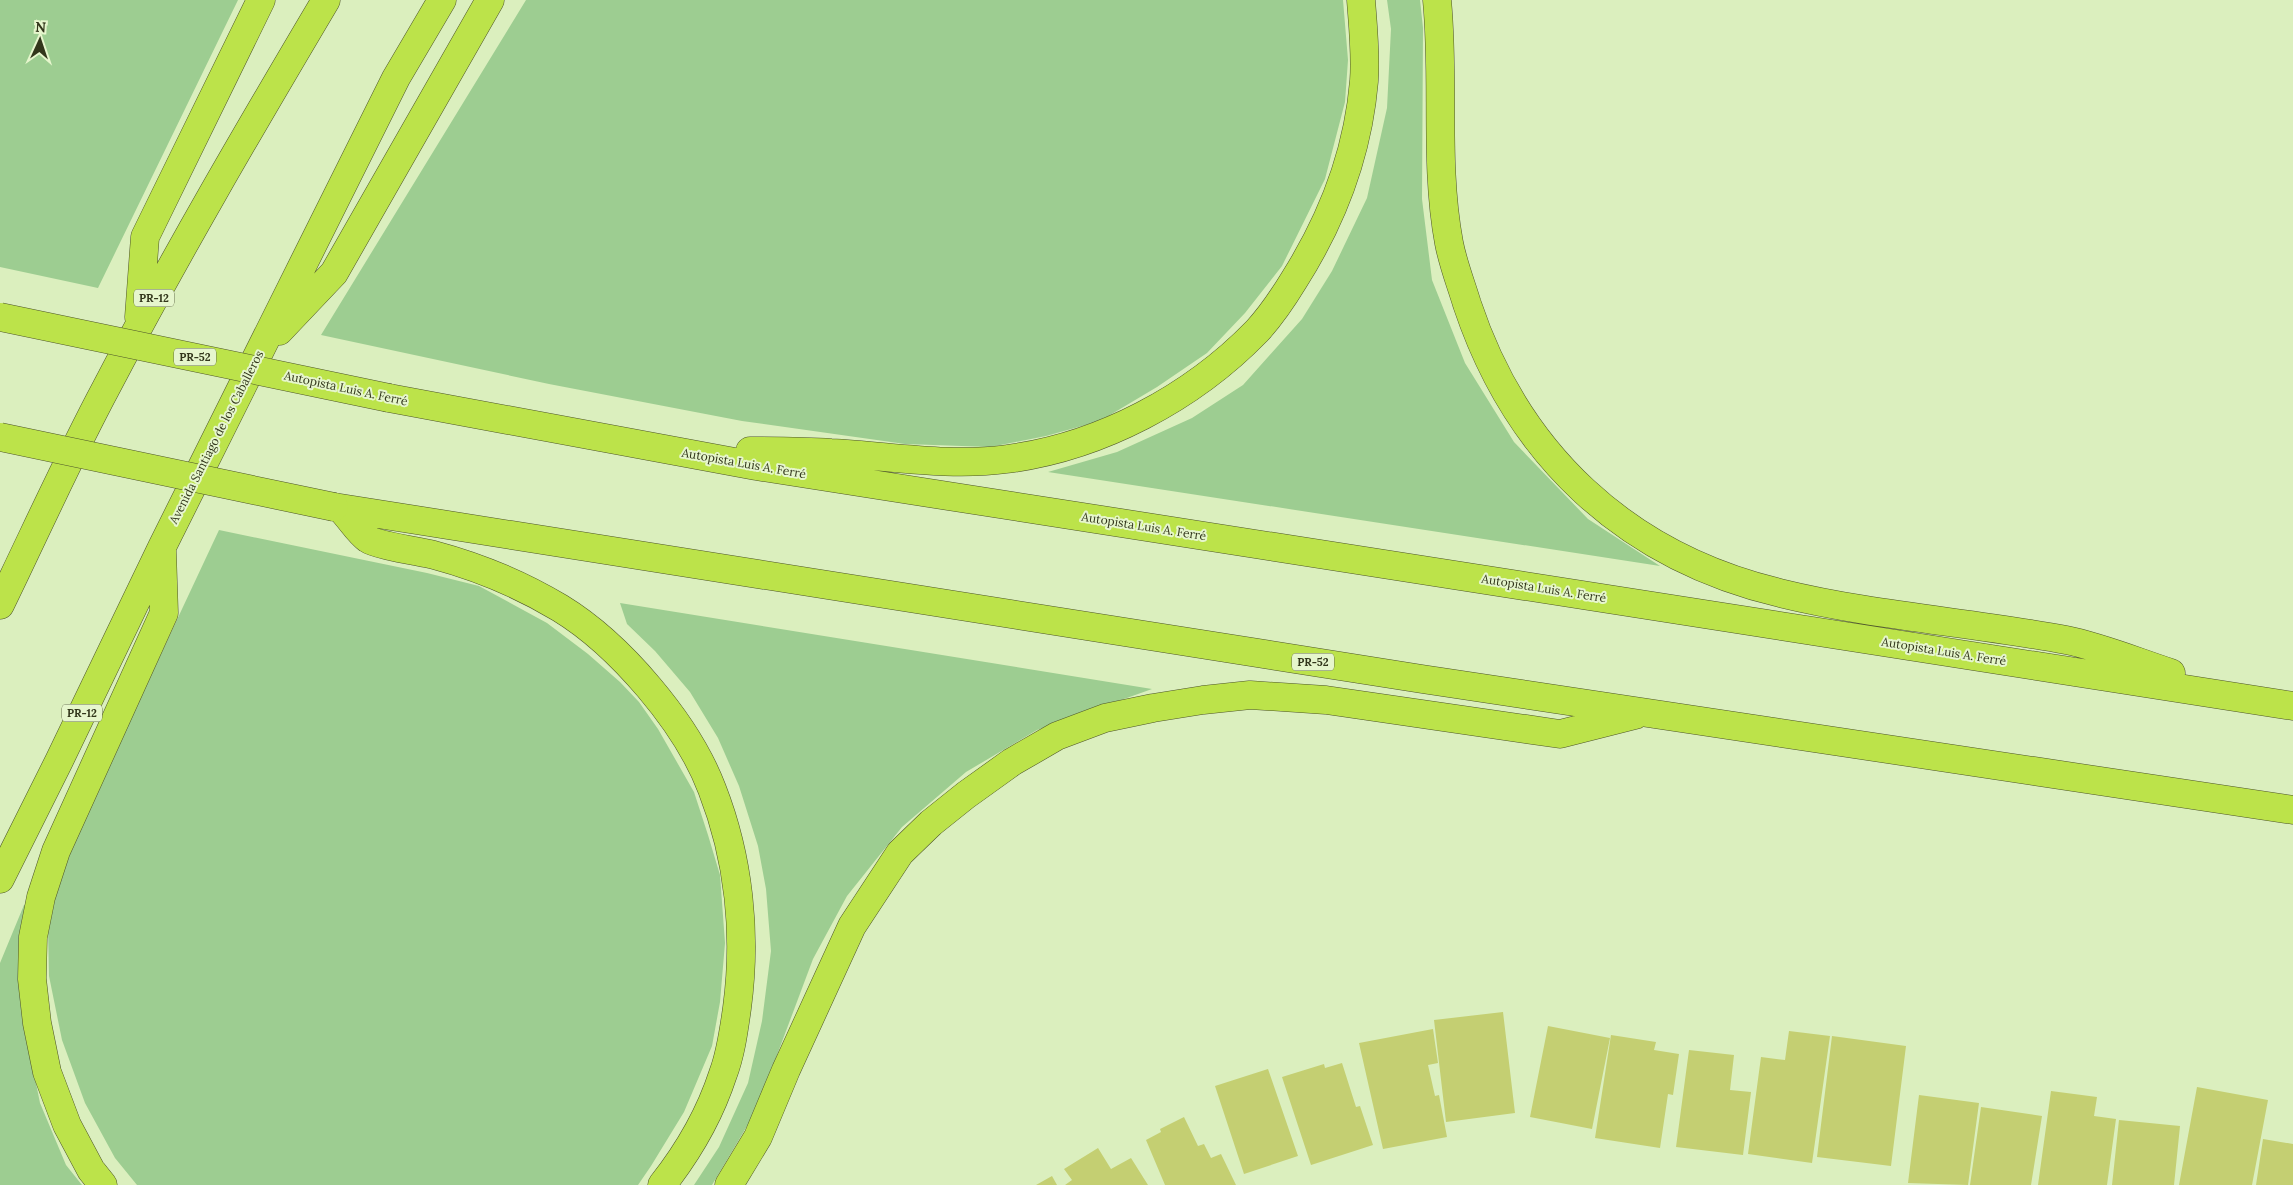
<svg xmlns="http://www.w3.org/2000/svg" width="2293" height="1185" viewBox="0 0 2293 1185" font-family="Lora,serif">
  <style>
    .green { fill: #9dcd91 }
    .building { fill: #c4cf72 }
    .lines { fill: none; stroke-linecap: round; stroke-linejoin: round }
    .motorway-casing { stroke: #4e552b; stroke-width: 29 }
    .motorway { stroke: #bce34a; stroke-width: 28 }
    .motorway-bridge-casing { stroke: #4e552b; stroke-width: 29; stroke-linecap: butt }
    .motorway-bridge { stroke: #bce34a; stroke-width: 28 }
    .labels { text-anchor: middle; dominant-baseline: central; stroke-width: 4; stroke-linejoin: round; paint-order: stroke }
    .shield { fill: #e6f6cd; stroke: #687050; stroke-width: 1 }
    .shield-label { font-size: 11px; font-weight: bold; fill: #32361b }
    .street-label { font-size: 12px; fill: #32361b; stroke: #e6f6cd }
  </style>
  <rect width="100%" height="100%" fill="#dbefbe"/>
  <path class="green" d="M0 0H238L98 288 0 267Z
    M526 0H1343L1348 60 1345 102 1325 179 1282 266 1245 313 1207 353 1157 387 1100 421 1046 436 990 447 905 444 742 421 549 384 321 335Z
    M1387 0H1420L1423 28 1422 199 1432 280 1465 363 1514 442 1588 519 1660 566 1048 472 1117 452 1192 418 1243 385 1302 319 1332 271 1367 198 1387 108 1391 29Z
    M219 530 427 573 479 586 547 623 588 654 620 682 639 702 658 729 694 792 708 835 720 875 725 943 720 1002 712 1046 684 1112 651 1166 638 1185H137L115 1158 85 1103 62 1040 49 976 48 928 56 887 72 844Z
    M620 603 1152 689 1037 730 966 772 902 827 847 896 813 959 756 1111 712 1185H694L719 1147 748 1083 762 1021 771 951 766 889 758 846 739 786 718 738 690 692 655 651 627 624Z
    M24 905 31 907 25 1029 40 1103 66 1165 82 1185H0V963Z"/>
  <path class="building" d="M1503 1012 1515 1113 1446 1122 1434 1020Z
    M1548 1026 1610 1038 1592 1129 1530 1117Z
    M1433 1029 1438 1063 1428 1065 1435 1096 1439 1095 1447 1137 1383 1149 1359 1043Z
    M1789 1031 1830 1036 1812 1163 1748 1154 1761 1057 1785 1060Z
    M1611 1035 1656 1042 1654 1050 1679 1054 1673 1095 1668 1094 1660 1148 1595 1138Z
    M1832 1036 1906 1046 1891 1166 1817 1157Z
    M1689 1050 1734 1055 1730 1090 1751 1092 1743 1155 1676 1147Z
    M1342 1063 1356 1107 1360 1106 1373 1145 1311 1165 1282 1077 1324 1064 1325 1068Z
    M1268 1069 1298 1156 1244 1174 1215 1086Z
    M2197 1087 2268 1100 2252 1185H2179Z
    M2051 1091 2097 1097 2094 1116 2116 1119 2107 1185H2038Z
    M1919 1095 1979 1103 1968 1185 1908 1183Z
    M1981 1107 2042 1116 2031 1185H1970Z
    M1184 1117 1198 1146 1204 1144 1211 1158 1221 1154 1236 1185H1165L1146 1140 1161 1132 1160 1129Z
    M2119 1120 2180 1126 2174 1185H2112Z
    M2263 1139 2293 1144V1185H2256Z
    M1098 1148 1111 1169 1131 1158 1148 1185H1065L1072 1180 1064 1169Z
    M1052 1176 1057 1185H1036Z"/>
  <g class="lines">
    <g class="motorway-casing">
      <path id="motorway" d="M1437 0C1445 81 1434 163 1449 243 1453 264 1461 284 1467 304 1517 454 1625 556 1780 593 1874 616 1971 622 2066 640 2101 647 2137 662 2171 673
        M139 317 145 237 261 0
        M279 331 334 273 490 0
        M389 398 756 466 2293 706
        M750 451C777 451 804 451 831 453 891 456 948 467 1007 459 1100 447 1192 398 1257 331 1271 316 1283 298 1294 280 1332 220 1358 153 1364 81 1366 54 1363 27 1361 0
        M334 507 1422 679 2293 810
        M341 509C350 518 358 532 368 539 376 545 422 552 434 555 479 567 520 584 560 608 619 644 687 723 712 789 739 858 747 934 737 1008 734 1029 731 1053 723 1074 710 1114 688 1152 662 1185
        M0 605C35 533 68 459 106 388 175 256 250 128 326 0
        M0 879 59 761 162 547 396 78 442 0
        M103 1185 91 1170 67 1125 47 1072 37 1023 32 979 33 937 41 897 56 851 164 613 162 551
        M729 1185 758 1137 786 1070 852 926 900 853 931 823 966 795 1012 762 1057 736 1105 718 1153 708 1203 700 1250 695 1326 700 1560 734 1635 715"/>
    </g>
    <use href="#motorway" class="motorway"/>
    <g class="motorway-bridge-casing">
      <path id="motorway-bridge" d="M0 317 389 398
        M0 437 334 507"/>
    </g>
    <use href="#motorway-bridge" class="motorway-bridge"/>
  </g>
  <g class="labels">
    <g class="shield">
      <rect x="134" y="289.5" width="40" height="17" rx="4"/>
      <rect x="174" y="348.5" width="42" height="17" rx="4"/>
      <rect x="1292" y="653.5" width="42" height="17" rx="4"/>
      <rect x="62" y="704.5" width="40" height="17" rx="4"/>
    </g>
    <g class="shield-label">
      <text x="154" y="298">PR-12</text>
      <text x="195" y="357">PR-52</text>
      <text x="1313" y="662">PR-52</text>
      <text x="82" y="713">PR-12</text>
    </g>
    <g class="street-label">
      <text transform="translate(346 388) rotate(12)">Autopista Luis A. Ferré</text>
      <text transform="translate(216 437) rotate(-63)">Avenida Santiago de los Caballeros</text>
      <text transform="translate(744 463) rotate(10)">Autopista Luis A. Ferré</text>
      <text transform="translate(1144 526) rotate(9)">Autopista Luis A. Ferré</text>
      <text transform="translate(1544 588) rotate(9)">Autopista Luis A. Ferré</text>
      <text transform="translate(1944 651) rotate(9)">Autopista Luis A. Ferré</text>
    </g>
  </g>
  <g transform="translate(40 40) rotate(3)" stroke="#e6f6cd" stroke-width="4" paint-order="stroke">
  <path d="M0-4L9 19L0 12L-9 19Z" fill="#32361b"/>
  <text y="-8" font-size="14" font-weight="bold" text-anchor="middle" fill="#32361b">N</text>
  </g>
</svg>
